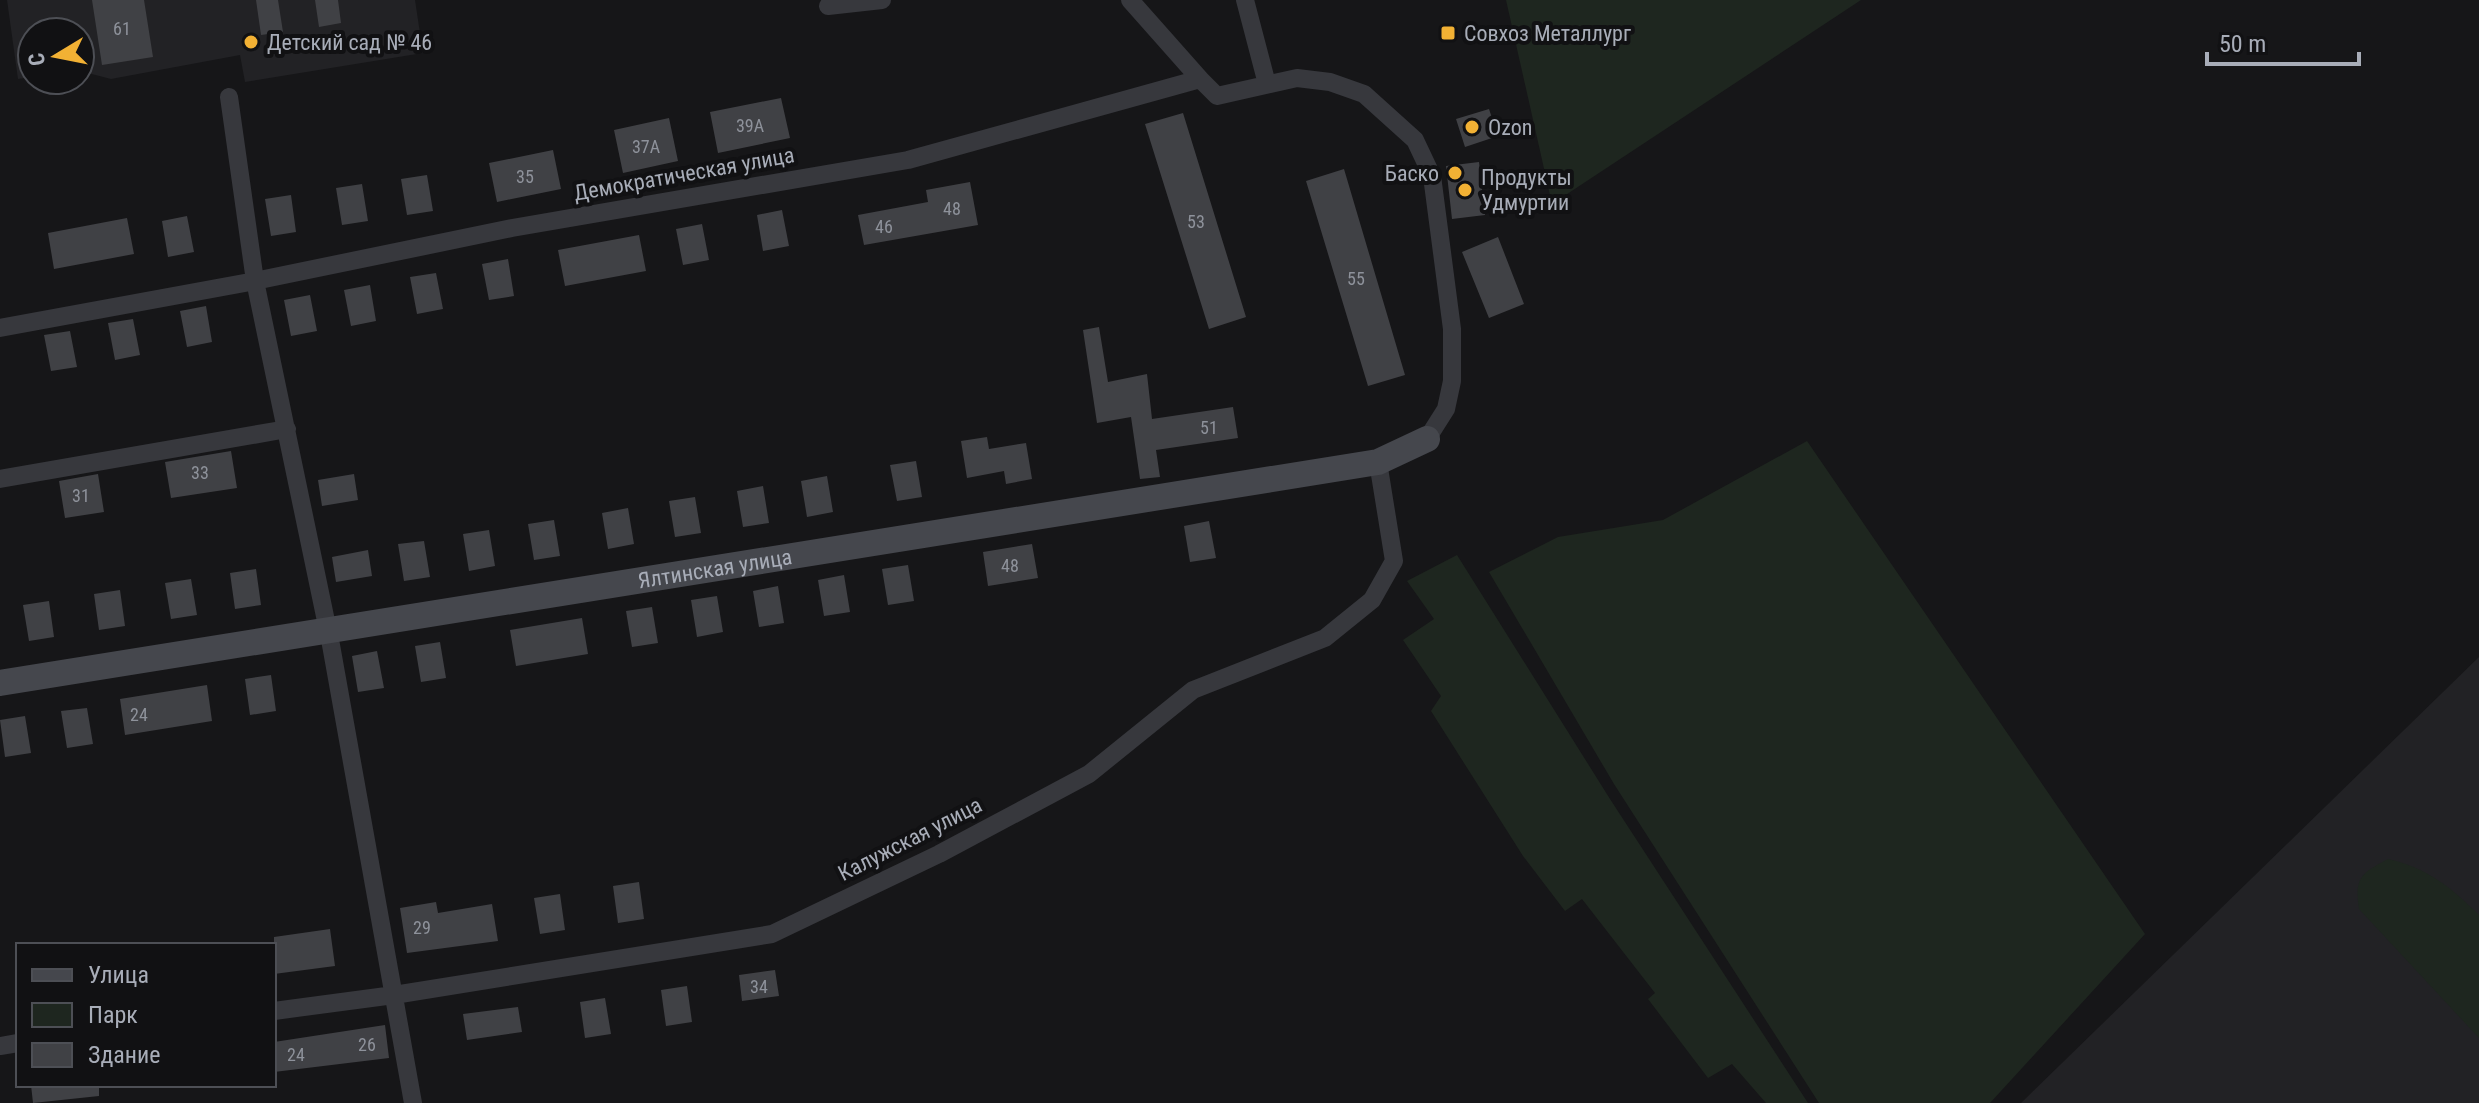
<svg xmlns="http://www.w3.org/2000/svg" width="2479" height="1103" viewBox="0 0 2479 1103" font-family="'Roboto Condensed',sans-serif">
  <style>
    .built { fill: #222225 }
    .green { fill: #1e261f }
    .building { fill: #404145 }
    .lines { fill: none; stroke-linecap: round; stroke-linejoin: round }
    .street { stroke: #37383d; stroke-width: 18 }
    .secondary { stroke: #45474d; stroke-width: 26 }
    .poi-dot { fill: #f2b134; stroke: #111113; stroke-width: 3 }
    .labels { text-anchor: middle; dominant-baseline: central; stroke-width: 8; stroke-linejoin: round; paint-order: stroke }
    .number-label { font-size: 18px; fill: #8e929b }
    .poi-label { font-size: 22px; fill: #a8adb8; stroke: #111113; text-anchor: start }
    .street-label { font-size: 22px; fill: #a8adb8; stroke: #111113 }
  </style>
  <rect width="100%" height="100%" fill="#161618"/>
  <path class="built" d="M7 0H415L423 53 245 82 240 55 111 79 80 71V32H32V77L18 79Z
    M2479 657V1103H2021Z"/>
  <path class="green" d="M1506 0H1861L1552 204Z
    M1807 441 2145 934 1990 1103H1819L1614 784 1489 572 1558 537 1663 520Z
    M1457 555 1610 799 1808 1103H1766L1732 1064 1708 1078 1648 999 1655 993 1582 899 1565 911 1523 856 1431 711 1441 696 1403 640 1434 619 1407 581Z
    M2388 859C2427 868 2451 887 2479 915V1038L2359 909C2354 877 2362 873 2388 859Z"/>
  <path class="building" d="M92 0H144L153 57 102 65Z
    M256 0H278L283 32 261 35Z
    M315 0H338L341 23 319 27Z
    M781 98 790 138 718 153 710 112Z
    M1489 109 1498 136 1465 147 1456 119Z
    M1183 113 1246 317 1209 329 1145 124Z
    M669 118 678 161 623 173 614 130Z
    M553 150 561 189 497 202 489 163Z
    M1479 162 1485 215 1452 219 1446 166Z
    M1344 169 1405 375 1368 386 1306 181Z
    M427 175 433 211 407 215 401 179Z
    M970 182 978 225 864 245 858 215 928 202 926 190Z
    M362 184 368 221 342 225 336 188Z
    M291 195 296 232 271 236 265 199Z
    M782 210 789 246 763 251 757 215Z
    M187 216 194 252 168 257 162 221Z
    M127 218 134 254 54 269 48 233Z
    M702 224 709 260 683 265 676 229Z
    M639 235 646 271 565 286 558 250Z
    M1498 237 1524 304 1489 318 1462 252Z
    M508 259 514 296 489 300 482 264Z
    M436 273 443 309 417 314 410 277Z
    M370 285 376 321 351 326 344 290Z
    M310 295 317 331 291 336 284 300Z
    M206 306 212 342 187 347 180 311Z
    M133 319 140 355 115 360 108 323Z
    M1099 327 1108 382 1147 374 1152 419 1233 407 1238 438 1156 450 1160 477 1140 479 1131 417 1097 423 1083 330Z
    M70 331 77 367 51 371 44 335Z
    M987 437 989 449 1026 443 1032 479 1006 484 1004 471 967 478 961 441Z
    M231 451 237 488 171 498 165 462Z
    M916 461 922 497 897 501 890 465Z
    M98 474 104 512 65 518 59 481Z
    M354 474 358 500 322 506 318 480Z
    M827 476 833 512 807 517 801 481Z
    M763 486 769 523 743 527 737 491Z
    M695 497 701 533 675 537 669 501Z
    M628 508 634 544 608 549 602 513Z
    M554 520 560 556 534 560 528 524Z
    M1209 521 1216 558 1190 562 1184 526Z
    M489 530 495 566 469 571 463 534Z
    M424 541 430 577 404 581 398 544Z
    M1032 544 1038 578 988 586 983 552Z
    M368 550 372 576 336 582 332 557Z
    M908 565 914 601 888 605 882 569Z
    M256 569 261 605 235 609 230 573Z
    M844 575 850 612 824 616 818 580Z
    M191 579 197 615 171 619 165 583Z
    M778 586 784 623 759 627 753 591Z
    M120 590 125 626 99 630 94 594Z
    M717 596 723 632 697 637 691 600Z
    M49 601 54 637 29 641 23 605Z
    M652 607 658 643 632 647 626 611Z
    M582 618 588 654 516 666 510 630Z
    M440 642 446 678 421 682 415 646Z
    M377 651 384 688 358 692 352 656Z
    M271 675 276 711 250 715 245 679Z
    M207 685 212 721 125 735 120 699Z
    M87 708 93 744 67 748 61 711Z
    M25 716 31 753 5 757 0 720Z
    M639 882 644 919 618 923 613 886Z
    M560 894 565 930 540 934 534 898Z
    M436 902 438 913 492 904 498 941 407 953 400 908Z
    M330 929 335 966 274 974V937Z
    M775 970 779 996 742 1001 739 975Z
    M687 986 692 1022 666 1026 661 990Z
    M605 998 611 1034 585 1038 580 1002Z
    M518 1007 522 1032 467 1040 463 1014Z
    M385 1025 389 1058 274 1072V1042Z
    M31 1085H99V1096L33 1103Z"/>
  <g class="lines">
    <path class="street" d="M1130 0 1200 79
      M1245 0 1267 84
      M828 6 882 0
      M229 97 255 281 331 645 413 1103
      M0 328 255 281 512 228 908 160 1200 79 1217 96 1297 78 1330 82 1364 94 1415 140 1432 176 1452 329V381L1446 409 1427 439
      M0 479 287 429
      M274 1011 394 995 772 934 939 854 1089 774 1193 690 1325 638 1372 600 1394 561 1378 462
      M0 1046 18 1043"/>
    <path class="secondary" id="s1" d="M0 683 1378 462 1427 439"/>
  </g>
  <g class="poi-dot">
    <rect x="1440" y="25" width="16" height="16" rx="4"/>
    <circle cx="251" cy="42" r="8"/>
    <circle cx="1472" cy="127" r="8"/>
    <circle cx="1455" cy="173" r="8"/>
    <circle cx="1465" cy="190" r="8"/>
  </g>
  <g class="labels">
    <g class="number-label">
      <text x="122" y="28">61</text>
      <text x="750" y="125">39А</text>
      <text x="646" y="146">37А</text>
      <text x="525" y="176">35</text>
      <text x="952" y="208">48</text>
      <text x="1196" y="221">53</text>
      <text x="884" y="226">46</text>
      <text x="1356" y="278">55</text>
      <text x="1209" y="427">51</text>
      <text x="200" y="472">33</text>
      <text x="81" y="495">31</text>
      <text x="1010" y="565">48</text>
      <text x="139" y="714">24</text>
      <text x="422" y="927">29</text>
      <text x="759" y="986">34</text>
      <text x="367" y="1044">26</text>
      <text x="296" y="1054">24</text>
    </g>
    <g class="poi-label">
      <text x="1464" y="33">Совхоз Металлург</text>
      <text x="267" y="42">Детский сад № 46</text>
      <text x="1488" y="127">Ozon</text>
      <text x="1439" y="173" text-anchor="end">Баско</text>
      <text x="1481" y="177">Продукты<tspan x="1481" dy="25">Удмуртии</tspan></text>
    </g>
    <g class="street-label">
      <text transform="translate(684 174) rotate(-10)">Демократическая улица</text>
      <text stroke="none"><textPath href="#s1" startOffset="724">Ялтинская улица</textPath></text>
      <text transform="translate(910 839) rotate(-27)">Калужская улица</text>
    </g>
  </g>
  <rect x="16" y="943" width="260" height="144" fill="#111113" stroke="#4d4f55" stroke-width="2"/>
  <rect x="32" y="969" width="40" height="12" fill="#45474d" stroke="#4d4f55" stroke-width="2"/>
  <text x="88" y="983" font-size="24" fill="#a8adb8">Улица</text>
  <rect x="32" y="1003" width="40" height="24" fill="#1e261f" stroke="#4d4f55" stroke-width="2"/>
  <text x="88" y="1023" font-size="24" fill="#a8adb8">Парк</text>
  <rect x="32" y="1043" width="40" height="24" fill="#404145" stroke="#4d4f55" stroke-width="2"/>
  <text x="88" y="1063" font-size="24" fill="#a8adb8">Здание</text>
  <g transform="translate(56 56) rotate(260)"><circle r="38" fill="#111113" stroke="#4d4f55" stroke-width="2"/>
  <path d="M0-6L14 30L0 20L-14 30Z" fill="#f2b134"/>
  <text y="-12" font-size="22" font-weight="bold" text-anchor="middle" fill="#a8adb8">С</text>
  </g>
  <path d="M2207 52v12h152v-12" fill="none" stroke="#a8adb8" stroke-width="4"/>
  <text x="2219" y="52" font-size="24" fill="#a8adb8" stroke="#111113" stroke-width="6" paint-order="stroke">50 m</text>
</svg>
